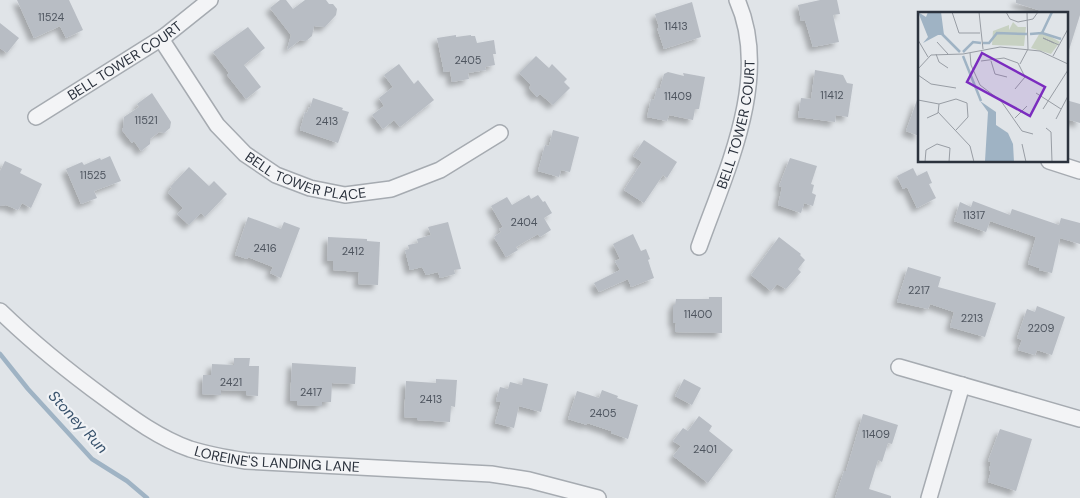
<svg xmlns="http://www.w3.org/2000/svg" width="1080" height="498" viewBox="0 0 1080 498" font-family="'DM Sans',sans-serif">
  <style>
    .lines { fill: none; stroke-linecap: round; stroke-linejoin: round }
    .stream { stroke: #9fb3c4; stroke-width: 4.5 }
    .building { fill: #b8bdc4; filter: url(#shadow) }
    .minor-casing { stroke: #a6abb1; stroke-width: 18 }
    .minor { stroke: #f3f4f6; stroke-width: 15 }
    .labels { text-anchor: middle; dominant-baseline: central; stroke-width: 4.5; stroke-linejoin: round; paint-order: stroke }
    .number-label { font-size: 11px; fill: #4e555f }
    .street-label { font-size: 14px; fill: #2b323d; stroke: #f0f2f5 }
    .water-label { font-size: 15px; font-style: italic; fill: #39536d; stroke: #f0f2f5 }
    .inset-river { fill: none; stroke: #9fb3c4; stroke-width: 2.5 }
    .inset-road { fill: none; stroke: #989da4; stroke-width: 1 }
    .view { fill: #7b2cbf; fill-opacity: 0.15; stroke: #7b2cbf; stroke-width: 2.5 }
    .inset-edge { fill: none; stroke: #2b323d; stroke-width: 2.5 }
  </style>
  <defs>
    <filter id="shadow"><feDropShadow dx="-4.5" dy="4.5" stdDeviation="2.5" flood-color="#0004"/></filter>
  </defs>
  <rect width="100%" height="100%" fill="#e0e4e8"/>
  <g class="lines">
    <path class="stream" d="M0 354 28 389 92 459 127 481 147 498"/>
  </g>
  <path class="building" d="M17 0H69L83 30 66 38 60 26 34 38Z
    M280 0H286L293 9 305 0H326L329 4H333L337 9 336 15 325 27 314 26 312 36 306 41 300 40 287 50 291 35 270 8Z
    M820 0H837L840 14 833 15 839 42 813 47 805 20 801 21 798 5Z
    M1016 0H1080V15L1069 50H1066V14H1051L1016 3Z
    M692 2 701 37 664 49 657 28H659L658 24 655 14Z
    M0 23 19 38 7 53 0 48Z
    M248 27 265 48 244 65 261 87 246 99 227 75 229 73 213 52Z
    M456 35V37L471 35V36H475L477 43 494 40 496 54H493L495 65 485 67 486 70 468 73 469 79 452 82 450 71 444 72 437 38Z
    M536 56 549 68 552 64 567 79 564 82 570 88 553 105 540 94 537 97 529 88 531 85 519 73Z
    M399 64 414 84 418 80 434 100 400 127 394 120 383 129 372 115 384 106 379 98 393 87 384 75Z
    M815 70 843 75 847 83 853 84 848 117 836 115 835 122 798 117 801 98 811 99Z
    M668 72 684 76 683 73 705 77 699 109H695L693 120 669 115 667 121 647 117 651 99 654 100 657 88H660L664 74Z
    M152 93 171 122 170 128 164 133 159 132 150 139V144L141 151 134 141 132 143 122 130 123 128 124 117 139 107 137 104Z
    M313 98 343 108 342 110 349 112 338 143 300 130 305 112 307 113 309 107 310 108Z
    M917 100H919V136L906 131Z
    M1066 100 1080 104V123L1066 119Z
    M553 130 579 137 570 172 561 170 559 177 538 171 545 145 549 146Z
    M644 140 677 162 667 178 663 175 644 203 624 190 642 162 633 156Z
    M110 156 121 181 94 191 97 198 81 204 66 169 82 162 84 165 100 158 101 160Z
    M790 158 817 166 811 184 814 185 812 193 816 195 813 206 804 203 801 213 778 205 782 187 779 186Z
    M5 161 22 169 20 173 42 184 31 208 22 203 18 210 6 205 0 206V171Z
    M189 167 209 186 214 181 227 194 205 217 201 213 189 225 177 214 183 208 168 193 172 188 170 187Z
    M913 168 917 176 927 171 932 183 929 184 936 198 917 208 907 187 903 189 897 176Z
    M529 195 531 199 538 195 543 202 545 201 552 213 544 218 551 230 540 237 538 234 516 247 518 250 506 257 494 237 501 232 499 229 503 227 491 206 507 197 512 205Z
    M973 201 1010 215 1012 209 1059 225 1061 218 1080 223V244L1060 238 1052 273 1039 270V268L1028 264 1036 237 990 221 986 232 954 221 960 202 971 207Z
    M248 217 281 229 284 222 300 228 281 278 270 273 273 267 248 257 247 259 235 255Z
    M448 222 461 269 454 270 455 274 440 278 438 272 426 275 422 267 410 270 405 250 409 249 408 245 418 243 417 239 431 235 428 227Z
    M633 234 641 251 646 249 650 259 648 260 654 278 631 287 628 279 599 292 594 283 620 270 615 261 620 259 613 244Z
    M328 237 367 239V241L380 242 378 285 358 284 359 272 333 270V261L327 260Z
    M779 237 801 254 800 255 805 260 798 269 801 272 786 289 777 284 771 291 751 275Z
    M908 267 941 277 938 287 996 303 985 337 950 327 954 312 930 304 928 309 897 302Z
    M709 297H722V333L675 332 676 323H673V305H675L676 299H709Z
    M1037 306 1065 317 1052 355 1037 350 1035 355 1018 350 1022 340 1017 338 1027 309 1035 312Z
    M234 358H250L249 366H259L258 396 246 395V391L221 390V395L202 394 203 375H211L212 364 234 365Z
    M292 363 356 367 355 384 332 383 331 402H322V406L297 405V401H290Z
    M523 378 548 384 541 412 519 406 514 428 495 423 501 402 496 401 500 387 508 389 510 382 522 385Z
    M436 379 457 380 455 407 451 406 450 422 417 420V418L404 417 406 381 436 383Z
    M684 379 701 388 692 405 675 396Z
    M602 390 618 396 617 398 638 405 628 439 611 433V431L587 423V425L568 419 577 391 599 398Z
    M863 414 898 425 892 444 888 443 882 462 878 460 869 489 891 496V498H835L844 471H846Z
    M699 416 712 426 709 431 733 450 708 483 673 456 681 446 673 441 683 428 688 431Z
    M1000 429 1032 439 1016 491 988 482 991 471 989 470 991 462 988 461Z"/>
  <g class="lines">
    <g class="minor-casing">
      <g id="minor">
        <path id="s1" d="M165 36 163 42 217 125 245 154 276 175 310 188 345 195 391 189 440 170 500 133"/>
        <path id="s2" d="M36 117 165 36 210 0"/>
        <path d="M1049 161 1080 171"/>
        <path id="s3" d="M699 247C725 173 772 78 737 0"/>
        <path id="s4" d="M0 311C33 343 69 372 106 399 132 418 159 438 190 449 209 455 227 458 246 461L491 474 529 480 598 498"/>
        <path d="M899 367 1080 419"/>
        <path d="M929 498 962 385"/>
      </g>
    </g>
    <use href="#minor" class="minor"/>
  </g>
  <g class="labels">
    <g class="number-label">
      <text x="51" y="17">11524</text>
      <text x="676" y="26">11413</text>
      <text x="468" y="60">2405</text>
      <text x="832" y="95">11412</text>
      <text x="678" y="96">11409</text>
      <text x="146" y="120">11521</text>
      <text x="327" y="121">2413</text>
      <text x="93" y="175">11525</text>
      <text x="974" y="215">11317</text>
      <text x="524" y="222">2404</text>
      <text x="265" y="248">2416</text>
      <text x="353" y="251">2412</text>
      <text x="919" y="290">2217</text>
      <text x="698" y="314">11400</text>
      <text x="972" y="318">2213</text>
      <text x="1041" y="328">2209</text>
      <text x="231" y="382">2421</text>
      <text x="311" y="392">2417</text>
      <text x="431" y="399">2413</text>
      <text x="603" y="413">2405</text>
      <text x="876" y="434">11409</text>
      <text x="705" y="449">2401</text>
    </g>
    <g class="street-label">
      <text stroke="none"><textPath href="#s2" startOffset="105">BELL TOWER COURT</textPath></text>
      <text stroke="none"><textPath href="#s3" startOffset="129">BELL TOWER COURT</textPath></text>
      <text stroke="none"><textPath href="#s1" startOffset="212">BELL TOWER PLACE</textPath></text>
      <text stroke="none"><textPath href="#s4" startOffset="324">LOREINE'S LANDING LANE</textPath></text>
    </g>
    <g class="water-label">
      <text transform="translate(78 422) rotate(47)">Stoney Run</text>
    </g>
  </g>
  <g transform="translate(918 12)">
    <rect width="150" height="150" fill="#e0e4e8"/>
    <path d="M95 10 100 15H108L106 34 74 33 75 19 91 13V18Z" fill="#c7d1c2"/>
    <path d="M123 19 142 30 133 42 113 36Z" fill="#c7d1c2"/>
    <path d="M0 0 8 5 10 0H23L26 23H20L5 31 10 25ZM62 89 78 100V113L90 121 95 132 96 150 67 149 70 100Z" fill="#9fb3c4"/>
    <path class="inset-river" d="M124 21 143 27M24 22 42 40M112 22 124 21 134 0M65 31H71L79 21 109 22M45 40 55 30 63 31M45 44 63 89"/>
    <path class="inset-road" d="M34 0 41 21H62M61 0 65 37M88 0 92 7 100 10 115 7 120 0M0 28 10 45M19 30 30 42M136 31 125 26 141 33M52 41 53 53 62 73 83 89 104 119 115 122M18 42 21 50 30 56M135 44 150 17M63 49 86 46 100 51 107 65 97 77M73 49 77 62 89 65M102 52 110 37 109 0M0 57 13 43 45 42 82 35 122 39 150 52M0 63 13 72 38 76M118 81 143 97M0 88 21 92 38 87 49 91 50 105 38 118M125 97 150 58M20 100 52 134 56 150M9 106 20 101 21 92M97 106 109 94M138 107 150 84M128 116 133 120 134 150M104 132 108 150M7 150 8 138 19 132 32 136 31 150"/>
    <path class="view" d="M64 41 127 75 112 104 49 70Z"/>
    <rect width="150" height="150" class="inset-edge"/>
  </g>
</svg>
